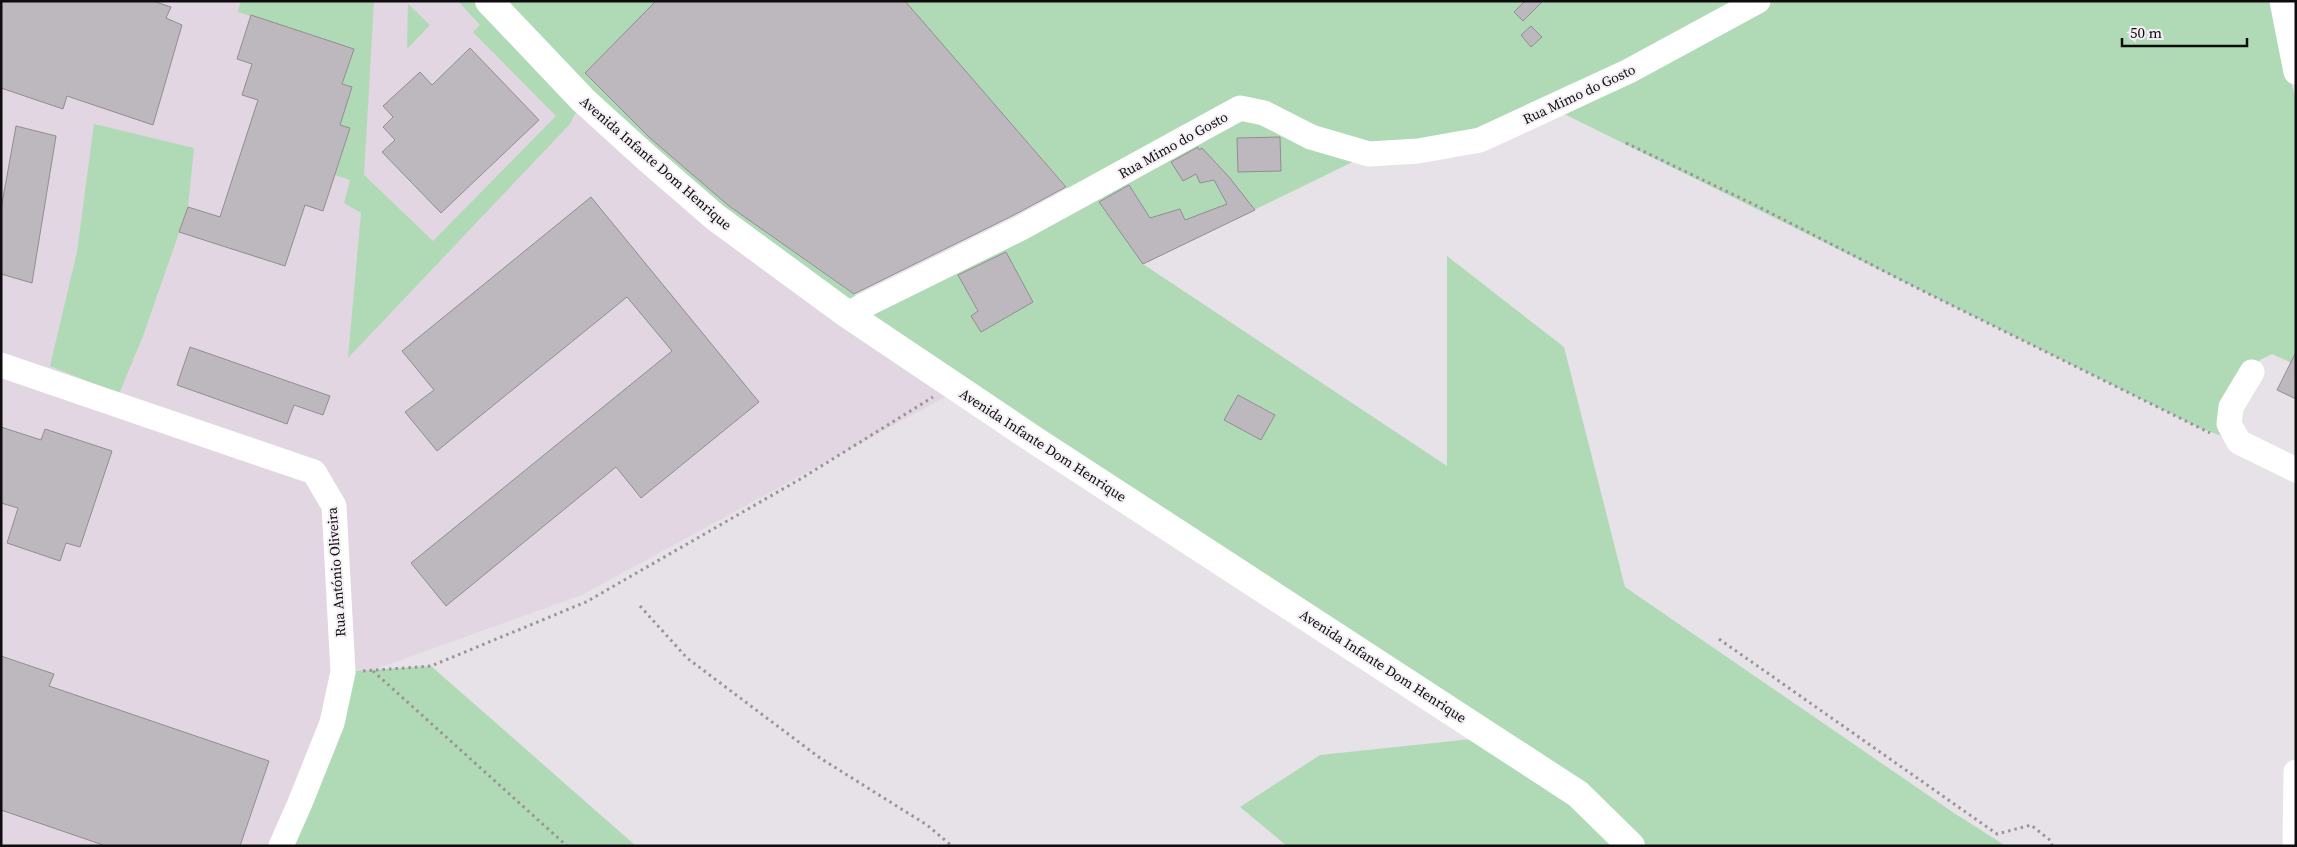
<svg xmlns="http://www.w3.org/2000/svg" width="2297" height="847" viewBox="0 0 2297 847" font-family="'Source Serif 4',serif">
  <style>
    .built { fill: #e1d6e1 }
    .green { fill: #b0dab6 }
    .building { fill: #bdb8bd; stroke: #918d91 }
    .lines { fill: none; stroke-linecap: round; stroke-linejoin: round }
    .path { stroke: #989498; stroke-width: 3; stroke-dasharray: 2.5 4; stroke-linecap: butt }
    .minor { stroke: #fff; stroke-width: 25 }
    .major { stroke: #fff; stroke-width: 28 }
    .labels { text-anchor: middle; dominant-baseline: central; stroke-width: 4; stroke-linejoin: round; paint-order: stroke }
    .street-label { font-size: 14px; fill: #0e0c0e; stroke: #f4eff4 }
  </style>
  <rect width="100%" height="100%" fill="#e7e2e7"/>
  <path class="built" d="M1 1H1210L1277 80 831 306 958 390 582 595 356 676 290 846H1Z"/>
  <path class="green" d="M241 1H374L364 175 433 241 556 116 473 32 480 25 458 1H656L585 74 650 138 729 206 867 304 1076 198 905 1H2273L2280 41 2296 100V365L2272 354 2260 360 2231 407 2239 442 2202 429 1552 108 1480 140 1369 154 1143 264 1447 466V256L1564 347 1625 587 1954 813 2006 846H1287L1240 807 1320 755 1491 737 953 385 583 100 569 125 348 358 361 213 344 203 350 180 335 175 350 129 340 125 352 87 342 84 353 49 238 12Z
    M408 4 430 25 407 49Z
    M94 124 194 148 188 207 143 336 119 394 50 366 77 252Z
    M431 666 636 846H281L343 672Z"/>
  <path class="building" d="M1 1H153L171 7 166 18 182 25 153 125 67 96 63 109 1 88Z
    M656 1H905L1066 187 1014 215 854 294 729 206 650 138 585 73Z
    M1525 1H1543L1523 21 1514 12Z
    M251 15 354 49 342 84 352 87 340 125 350 128 323 211 305 205 285 266 179 232 188 207 220 217 258 100 242 95 252 64 237 59Z
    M1531 26 1542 37 1531 47 1521 35Z
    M470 48 539 120 441 213 382 152 395 140 383 127 393 117 383 106 420 72 432 85Z
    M16 126 56 136 32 283 1 274V209Z
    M1280 137 1281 171 1238 172 1237 138Z
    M1198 147 1199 150 1202 148 1229 177 1255 210 1143 264 1099 202 1129 185 1150 218 1180 209 1185 220 1227 204 1214 180 1200 183 1196 174 1183 181 1171 162Z
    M591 197 759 402 641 498 616 467 446 606 411 563 672 351 627 297 437 451 405 412 434 390 402 351Z
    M1006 252 1033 302 981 332 971 316 978 311 958 275Z
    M190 347 330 396 323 415 294 405 287 424 177 385Z
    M2296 352V399L2277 390Z
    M1238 395 1275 415 1261 440 1224 420Z
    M1 427 41 440 45 429 112 451 80 547 66 543 60 561 7 543 18 508 1 503Z
    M1 656 54 674 49 686 269 761 240 846H106L1 810Z"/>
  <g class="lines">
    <path class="path" d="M1626 143 1755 205 1919 289 2210 433
      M640 606 687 658 820 758 927 825 952 846
      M1719 639 1997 834 2031 825 2051 841 2052 846
      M363 671 431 666 586 602 802 478 933 397
      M373 671 567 846"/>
    <path class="minor" d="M2282 1 2296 72
      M847 314 1021 228 1240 108 1264 113 1311 137 1369 154 1418 151 1480 140 1629 71 1758 1
      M1 365 314 472 334 506 343 672 332 723 300 803 281 846
      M2252 372 2231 407 2229 424 2239 442 2296 470
      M2295 846 2296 772"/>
    <path class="major" d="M489 1 583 100 648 159 715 217 847 314 1036 441 1578 794 1631 846"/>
  </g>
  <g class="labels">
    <g class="street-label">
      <text transform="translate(1579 94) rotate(-25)">Rua Mimo do Gosto</text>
      <text transform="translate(1173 145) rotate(-29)">Rua Mimo do Gosto</text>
      <text transform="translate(656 163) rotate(41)">Avenida Infante Dom Henrique</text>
      <text transform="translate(1043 445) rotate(33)">Avenida Infante Dom Henrique</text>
      <text transform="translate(336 572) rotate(-94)">Rua António Oliveira</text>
      <text transform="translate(1383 666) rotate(33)">Avenida Infante Dom Henrique</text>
    </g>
  </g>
  <rect width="2297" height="847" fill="none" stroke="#0e0c0e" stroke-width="5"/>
  <path d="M2122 38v8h125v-8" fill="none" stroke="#0e0c0e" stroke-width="2.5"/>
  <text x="2130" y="38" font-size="15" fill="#0e0c0e" stroke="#f4eff4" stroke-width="4" paint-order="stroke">50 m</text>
</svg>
